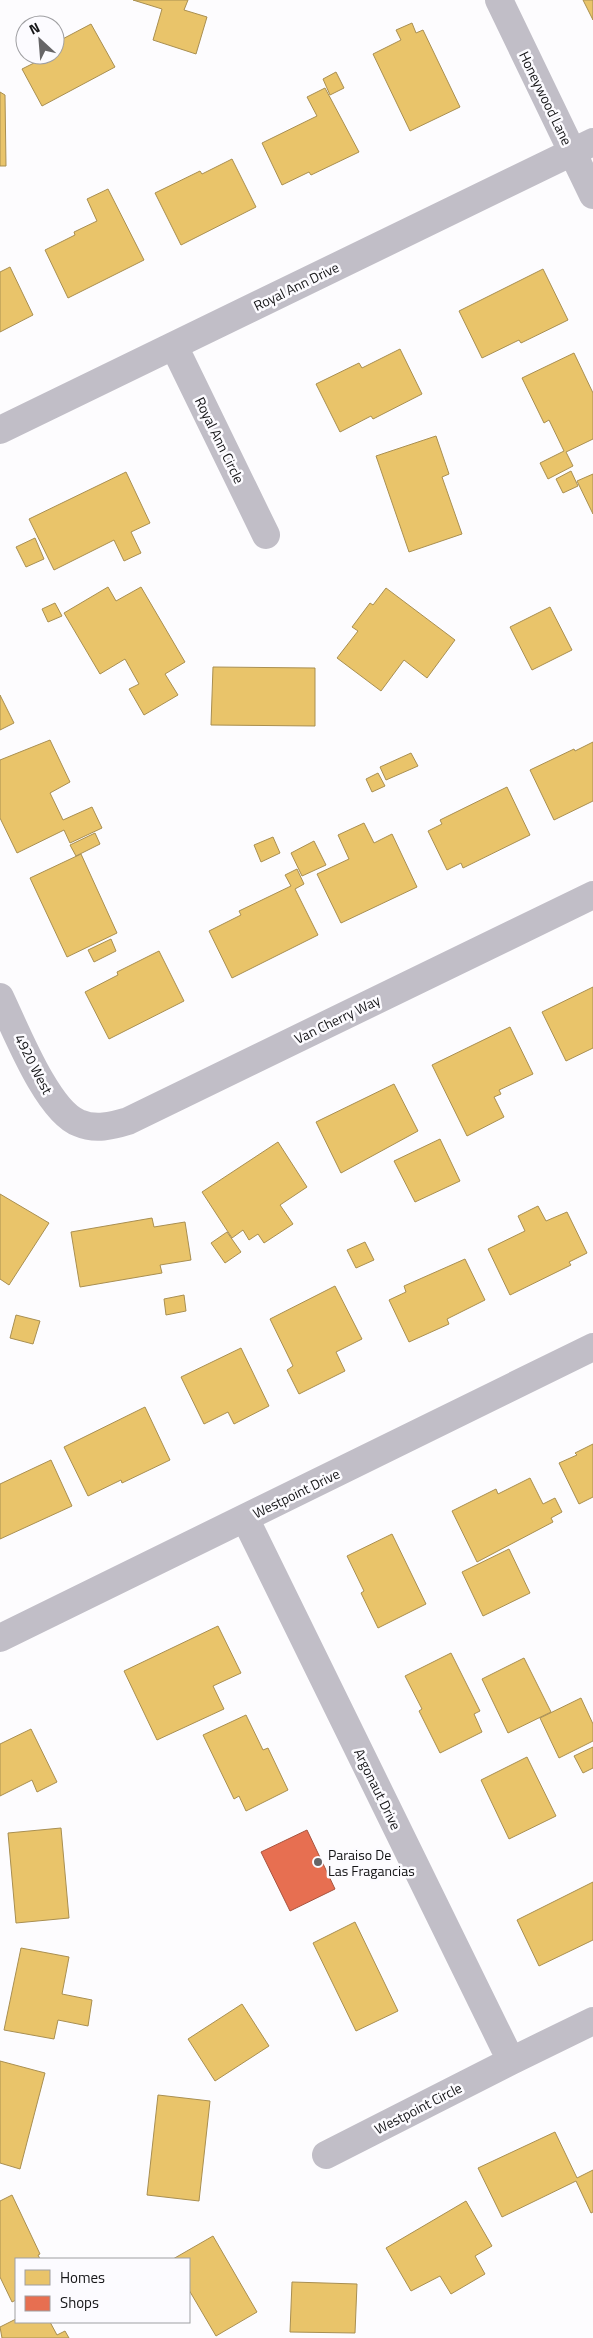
<svg xmlns="http://www.w3.org/2000/svg" width="593" height="2338" viewBox="0 0 593 2338" font-family="'Titillium Web',sans-serif">
  <style>
    .homes { fill: #e9c46a; stroke: #a98f51 }
    .shops { fill: #e76f51; stroke: #a8543f }
    .lines { fill: none; stroke-linecap: round; stroke-linejoin: round }
    .street { stroke: #c1bec7; stroke-width: 28 }
    .poi-dot { fill: #666567; stroke: #fcfbff; stroke-width: 2 }
    .labels { text-anchor: middle; dominant-baseline: central; stroke-width: 5; stroke-linejoin: round; paint-order: stroke }
    .street-label { font-size: 14px; fill: #141416; stroke: #fcfbff }
    .poi-label { font-size: 14px; fill: #141416; stroke: #fcfbff; text-anchor: start }
  </style>
  <rect width="100%" height="100%" fill="#fdfcfe"/>
  <path class="homes" d="M133 0H188L184 10 207 17 196 54 153 40 162 9Z
    M583 0H593V20Z
    M412 23 416 33 423 30 460 107 410 131 373 54 401 40 396 30Z
    M91 24 115 67 42 106 22 69 38 61 35 55H55V43Z
    M336 72 344 88 330 95 323 79Z
    M325 88 359 152 311 175 309 172 282 185 262 143 317 116 307 97Z
    M0 92 5 95 6 166H0Z
    M232 159 256 207 181 245 155 193 200 171 202 174Z
    M108 189 144 260 68 298 45 250 75 235 74 232 97 221 87 199Z
    M10 267 33 315 0 332V272Z
    M543 269 568 320 521 343 519 340 482 358 459 311Z
    M400 349 422 394 373 419 371 416 340 432 316 384 359 363 362 368Z
    M574 353 593 393V439L566 452 573 466 548 479 540 463 564 451 549 420 544 423 522 378Z
    M436 436 449 474 442 477 462 534 409 552 376 456Z
    M571 471 578 486 563 493 556 479Z
    M126 472 150 523 131 532 141 553 124 561 114 540 54 570 29 519Z
    M593 474V514L577 481Z
    M35 538 44 559 26 567 16 547Z
    M108 587 116 601 141 587 185 662 165 674 178 695 144 715 129 689 139 684 125 659 100 674 64 613Z
    M386 588 455 640 427 678 404 660 381 691 337 658 358 631 352 627 370 603 373 605Z
    M55 603 62 616 48 622 42 609Z
    M550 607 572 650 532 670 510 627Z
    M213 667 315 668V726L211 725Z
    M0 695 14 723 0 730Z
    M50 740 70 782 50 793 63 820 92 807 102 828 70 843 64 830 17 853 0 818V760Z
    M593 742V801L554 820 530 770 574 749 575 751Z
    M411 753 418 766 386 780 380 767Z
    M378 773 385 786 372 792 366 779Z
    M507 787 530 835 463 868 461 863 447 870 428 831 442 824 440 820Z
    M364 823 374 843 392 834 417 887 341 923 317 874 349 859 338 835Z
    M95 833 100 844 76 856 70 845Z
    M273 837 280 853 261 862 254 845Z
    M314 841 326 865 302 876 291 853Z
    M81 854 117 933 67 957 30 878Z
    M297 869 304 884 295 889 318 935 232 978 209 931 241 915 239 911 291 886 285 875Z
    M111 939 116 951 94 962 88 950Z
    M159 951 184 1001 109 1039 85 992 118 975 117 972Z
    M593 987V1048L566 1061 542 1012Z
    M510 1027 533 1074 499 1090 501 1094 494 1097 504 1117 467 1136 432 1065Z
    M394 1084 418 1131 341 1173 316 1122Z
    M440 1139 460 1181 415 1202 394 1161Z
    M278 1142 307 1187 280 1205 293 1224 264 1243 258 1234 249 1240 243 1230 232 1238 202 1192Z
    M0 1194 49 1223 9 1285 0 1279Z
    M538 1206 546 1221 567 1212 587 1253 569 1262 571 1265 510 1295 488 1249 525 1231 518 1216Z
    M152 1218 154 1227 185 1222 191 1260 160 1265 162 1273 80 1287 71 1232Z
    M227 1232 241 1252 225 1263 211 1243Z
    M365 1242 374 1260 356 1268 347 1250Z
    M465 1259 485 1300 447 1319 449 1324 409 1342 389 1300 406 1292 404 1286Z
    M335 1286 362 1339 336 1352 345 1371 299 1394 287 1370 293 1366 270 1319Z
    M184 1295 186 1311 166 1315 164 1299Z
    M16 1315 40 1321 33 1344 10 1338Z
    M241 1348 269 1406 234 1424 228 1412 204 1424 181 1377Z
    M145 1407 170 1460 122 1483 121 1480 88 1496 64 1447Z
    M593 1444V1497L579 1504 559 1463 577 1455 575 1453Z
    M51 1460 72 1506 0 1539V1484Z
    M530 1478 543 1504 555 1498 562 1512 551 1518 553 1522 477 1562 452 1511 496 1489 498 1494Z
    M392 1534 426 1604 378 1628 361 1593 364 1591 347 1556Z
    M509 1549 530 1593 483 1616 462 1572Z
    M218 1626 241 1673 213 1686 224 1709 157 1740 124 1671Z
    M451 1653 480 1711 474 1714 482 1732 440 1753 419 1711 422 1709 405 1676Z
    M524 1658 551 1712 508 1733 482 1679Z
    M581 1698 593 1724V1741L559 1758 540 1718Z
    M246 1715 263 1750 268 1748 288 1790 246 1811 239 1796 234 1799 203 1735Z
    M31 1729 57 1782 37 1792 32 1780 0 1796V1744Z
    M593 1747V1768L583 1773 574 1756Z
    M527 1757 556 1816 509 1839 481 1780Z
    M61 1828 69 1918 16 1923 8 1833Z
    M593 1882V1940L539 1966 517 1920Z
    M355 1922 398 2011 356 2031 313 1943Z
    M21 1948 69 1957 62 1994 92 2000 88 2026 58 2020 54 2039 4 2030Z
    M242 2004 269 2046 215 2081 188 2039Z
    M0 2061 45 2073 20 2169 0 2163Z
    M158 2095 210 2101 199 2201 147 2195Z
    M555 2132 577 2178 593 2170V2212L591 2213 576 2181 502 2217 478 2168Z
    M12 2195 40 2254 38 2255 40 2259H16V2300L12 2302 0 2277V2201Z
    M466 2201 492 2246 475 2256 485 2274 451 2294 440 2276 411 2291 386 2248Z
    M213 2236 257 2312 216 2336 189 2290V2259H173Z
    M292 2282 357 2284 355 2333 290 2332Z
    M16 2319V2322H50L57 2335 65 2331 69 2338H2L0 2327Z"/>
  <path class="shops" d="M307 1830 335 1889 290 1911 261 1852Z"/>
  <g class="lines">
    <path class="street" d="M499 0 593 195
      M174 346 266 535
      M0 430 593 142
      M0 997C15 1028 47 1111 79 1123 95 1130 112 1126 128 1121L593 895
      M245 1518 511 2061
      M0 1638 593 1347
      M326 2155 511 2061 593 2021"/>
  </g>
  <circle class="poi-dot" cx="318" cy="1862" r="5"/>
  <g class="labels">
    <g class="street-label">
      <text transform="translate(546 98) rotate(64)">Honeywood Lane</text>
      <text transform="translate(296 286) rotate(-26)">Royal Ann Drive</text>
      <text transform="translate(220 440) rotate(64)">Royal Ann Circle</text>
      <text transform="translate(337 1019) rotate(-26)">Van Cherry Way</text>
      <text transform="translate(34 1064) rotate(63)">4920 West</text>
      <text transform="translate(296 1493) rotate(-26)">Westpoint Drive</text>
      <text transform="translate(378 1789) rotate(64)">Argonaut Drive</text>
      <text transform="translate(418 2108) rotate(-27)">Westpoint Circle</text>
    </g>
    <g class="poi-label">
      <text x="328" y="1854">Paraiso De<tspan x="328" dy="16">Las Fragancias</tspan></text>
    </g>
  </g>
  <rect x="15" y="2258" width="175" height="65" fill="#fcfbff" stroke="#9f9fa2"/>
  <rect x="25" y="2270" width="25" height="15" fill="#e9c46a" stroke="#9f9fa2"/>
  <text x="60" y="2283" font-size="15" fill="#141416">Homes</text>
  <rect x="25" y="2296" width="25" height="15" fill="#e76f51" stroke="#9f9fa2"/>
  <text x="60" y="2308" font-size="15" fill="#141416">Shops</text>
  <g transform="translate(40 40) rotate(334)"><circle r="24" fill="#fcfbff" stroke="#9f9fa2"/>
  <path d="M0-4L9 19L0 12L-9 19Z" fill="#666567"/>
  <text y="-8" font-size="14" font-weight="bold" text-anchor="middle" fill="#141416">N</text>
  </g>
</svg>
